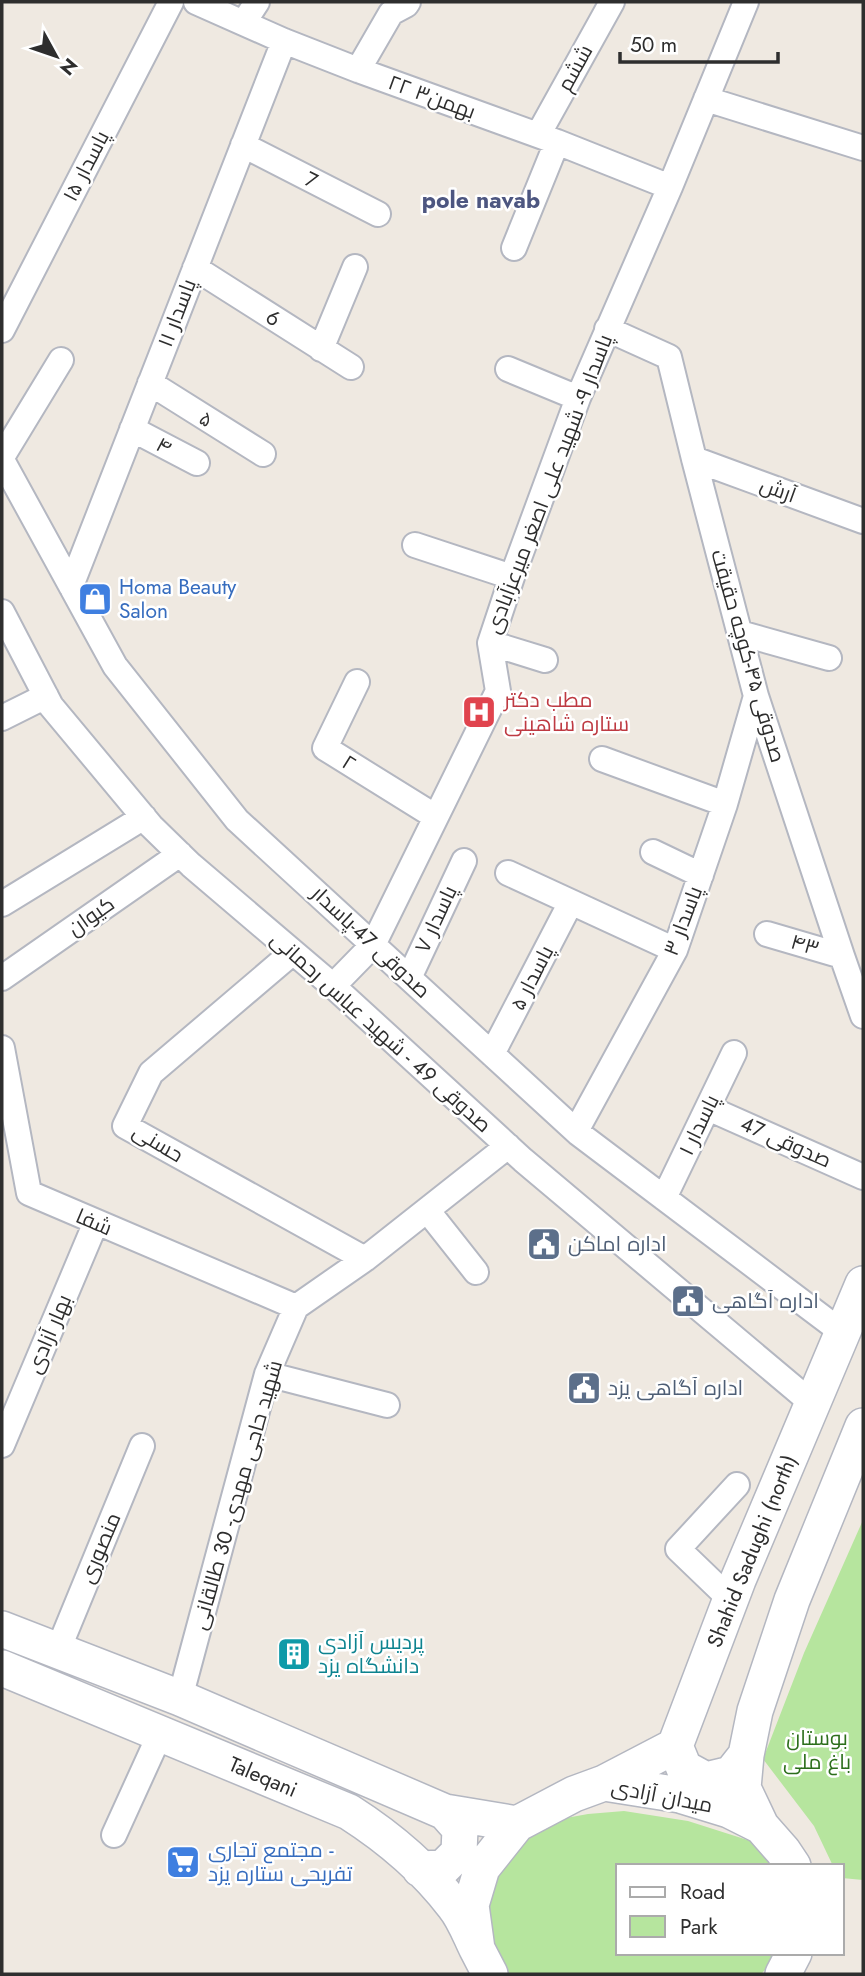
<svg xmlns="http://www.w3.org/2000/svg" width="865" height="1976" viewBox="0 0 865 1976" font-family="Jost,Cairo,sans-serif">
  <style>
    .green { fill: #b6e59e }
    .lines { fill: none; stroke-linecap: round; stroke-linejoin: round }
    .street-casing { stroke: #b4b7c1; stroke-width: 28 }
    .secondary-casing { stroke: #b4b7c1; stroke-width: 38 }
    .street { stroke: #fff; stroke-width: 24 }
    .secondary { stroke: #fff; stroke-width: 35 }
    .labels { text-anchor: middle; dominant-baseline: central; stroke-width: 5; stroke-linejoin: round; paint-order: stroke }
    .street-label { font-size: 21px; fill: #2e2e2e; stroke: #fff }
    .shop-label { font-size: 21px; fill: #366cbe; stroke: #fff; text-anchor: start }
    .health-label { font-size: 21px; fill: #be3a42; stroke: #fff; text-anchor: start }
    .service-label { font-size: 21px; fill: #4e5e75; stroke: #fff; text-anchor: start }
    .culture-label { font-size: 21px; fill: #0d838f; stroke: #fff; text-anchor: start }
    .park-label { font-size: 21px; fill: #2c6e1b; stroke: #fff }
    .neighbourhood-label { font-size: 23px; font-weight: bold; fill: #4d5680; stroke: #fff }
  </style>
  <rect width="100%" height="100%" fill="#efe9e1"/>
  <path class="green" d="M863 1520V1880L842 1878V1866H833L814 1826 763 1759 804 1653Z
    M624 1811 688 1821 757 1843 774 1866H618V1953H775L770 1965 761 1974H505L486 1941 490 1875 526 1833 555 1820 588 1814Z"/>
  <g class="lines">
    <g class="street-casing">
      <path id="street" d="M196 2 284 41 358 70 557 142 670 187
        M244 22 257 2
        M358 70 391 13 406 5 408 2
        M706 99 863 148
        M538 135 612 2
        M243 145 378 214
        M514 248 557 142
        M195 268 351 367
        M607 329 669 357 694 459 756 696 842 956 863 1016
        M2 330 171 2
        M321 349 355 267
        M508 369 578 398
        M150 383 263 454
        M132 429 197 463
        M2 457 61 360
        M694 459 863 521
        M2 460 115 666 237 820 578 1133 843 1333
        M415 545 512 577
        M71 586 284 41
        M2 612 51 706 151 826 191 865 333 986 523 1160 813 1404
        M740 633 829 658
        M490 643 545 660
        M357 682 325 748 436 817
        M2 718 46 696
        M602 759 725 804
        M653 852 701 875
        M508 873 675 950
        M2 904 144 817
        M767 934 842 956
        M293 952 151 1073 125 1126 365 1259
        M2 978 180 854
        M409 978 464 861
        M333 986 373 945 498 691 490 643 512 577 578 398 670 187 746 2
        M2 1048 29 1193 296 1307
        M492 1054 571 902
        M708 1108 863 1177
        M576 1131 675 950 725 804 756 696
        M664 1198 734 1053
        M427 1210 476 1272
        M267 1374 387 1405
        M2 1445 96 1222
        M730 1599 678 1549 737 1485
        M58 1650 142 1446
        M180 1698 267 1374 296 1307 365 1259 508 1146
        M114 1835 160 1734"/>
    </g>
    <g class="secondary-casing">
      <path id="secondary" d="M2 1629 180 1698 445 1812 517 1824
        M2 1668 349 1812C388 1837 426 1869 454 1906 464 1918 470 1935 477 1949
        M675 1746 684 1768 706 1780 731 1774 746 1755
        M604 1783 675 1746 738 1580 863 1284
        M761 1826 743 1788 746 1755 755 1711 792 1600 863 1426
        M420 1869 443 1868 459 1852 460 1829 445 1812
        M490 1974 477 1949 471 1905 482 1868 517 1824 574 1794 604 1783 680 1795 729 1810 761 1826 783 1851 793 1866
        M783 1974 794 1953"/>
    </g>
    <use href="#street" class="street"/>
    <use href="#secondary" class="secondary"/>
  </g>
  <defs>
    <g id="shop-square" transform="scale(1.75)"><rect x="-9" y="-9" width="18" height="18" rx="4" fill="#3f7fe0" stroke="#fff"/><path d="M-5-2.5h2.3a2.7 3.5 0 0 1 5.4 0H5L5.5 6h-11ZM-1.5-2.5h3a1.5 2.3 0 0 0-3 0Z" fill="#fff"/></g>
    <g id="hospital-square" transform="scale(1.75)"><rect x="-9" y="-9" width="18" height="18" rx="4" fill="#e0444e" stroke="#fff"/><path d="M-5-5h3v3.5h4V-5h3V5h-3V1.5h-4V5h-3Z" fill="#fff"/></g>
    <g id="civic-square" transform="scale(1.75)"><rect x="-9" y="-9" width="18" height="18" rx="4" fill="#5c6f8a" stroke="#fff"/><path d="M-.6-6.5H3V-4.5H.6V-3L4-1V1h2V6H-6V1h2V-1L-.6-3ZM-1.2 2.5V6h2.4V2.5Z" fill="#fff"/></g>
    <g id="building-square" transform="scale(1.75)"><rect x="-9" y="-9" width="18" height="18" rx="4" fill="#0f9aa8" stroke="#fff"/><path d="M-4-6H4V6H1V3H-1V6H-4ZM-2.5-4.3h1.7v1.8h-1.7ZM.8-4.3h1.7v1.8H.8ZM-2.5-1h1.7V.8h-1.7ZM.8-1h1.7V.8H.8Z" fill="#fff"/></g>
    <g id="supermarket-square" transform="scale(1.75)"><rect x="-9" y="-9" width="18" height="18" rx="4" fill="#3f7fe0" stroke="#fff"/><path d="M-6-5.5h2.5l.6 2H6L4.5 2H-2.5L-4.4-4H-6ZM-1.5 3.2a1.3 1.3 0 1 0 .1 0ZM3 3.2a1.3 1.3 0 1 0 .1 0Z" fill="#fff"/></g>
  </defs>
  <g fill-rule="evenodd">
    <use href="#shop-square" x="95" y="599"/>
    <use href="#hospital-square" x="479" y="712"/>
    <use href="#civic-square" x="544" y="1244"/>
    <use href="#civic-square" x="688" y="1301"/>
    <use href="#civic-square" x="584" y="1388"/>
    <use href="#building-square" x="294" y="1654"/>
    <use href="#supermarket-square" x="183" y="1862"/>
  </g>
  <g class="labels">
    <g class="street-label">
      <text transform="translate(575 68) rotate(-61)">ششم</text>
      <text transform="translate(432 97) rotate(20)">۲۲ بهمن۳</text>
      <text transform="translate(86 166) rotate(-63)">پاسدار ۱۵</text>
      <text transform="translate(311 180) rotate(27)">7</text>
      <text transform="translate(177 313) rotate(-69)">پاسدار ۱۱</text>
      <text transform="translate(273 318) rotate(32)">6</text>
      <text transform="translate(206 419) rotate(32)">۵</text>
      <text transform="translate(164 446) rotate(28)">۴</text>
      <text transform="translate(549 484) rotate(-69)">پاسدار ۹- شهید علی اصغر میرعزآبادی</text>
      <text transform="translate(778 490) rotate(20)">آرش</text>
      <text transform="translate(748 656) rotate(74)">صدوقی ۴۵-کوچه حقیقت</text>
      <text transform="translate(349 763) rotate(32)">۲</text>
      <text transform="translate(91 916) rotate(-35)">کیوان</text>
      <text transform="translate(436 919) rotate(-65)">پاسدار ۷</text>
      <text transform="translate(683 921) rotate(-69)">پاسدار ۳</text>
      <text transform="translate(371 942) rotate(43)">صدوقی 47-پاسدار</text>
      <text transform="translate(805 945) rotate(16)">۴۳</text>
      <text transform="translate(532 978) rotate(-63)">پاسدار ۵</text>
      <text transform="translate(381 1032) rotate(42)">صدوقی 49 - شهید عباس رحمانی</text>
      <text transform="translate(699 1125) rotate(-64)">پاسدار ۱</text>
      <text transform="translate(786 1142) rotate(24)">صدوقی 47</text>
      <text transform="translate(158 1143) rotate(31)">حسنی</text>
      <text transform="translate(94 1222) rotate(23)">شفا</text>
      <text transform="translate(49 1334) rotate(-67)">بهار آزادی</text>
      <text transform="translate(237 1495) rotate(-74)">شهید حاجی مهدی- 30 طالقانی</text>
      <text transform="translate(100 1548) rotate(-67)">منصوری</text>
      <text transform="translate(752 1551) rotate(-68)">Shahid Sadughi (north)</text>
      <text transform="translate(263 1777) rotate(23)">Taleqani</text>
      <text transform="translate(662 1796) rotate(11)">میدان آزادی</text>
    </g>
    <g class="shop-label">
      <text x="119" y="587">Homa Beauty<tspan x="119" dy="24">Salon</tspan></text>
      <text x="208" y="1850">مجتمع تجاری -<tspan x="208" dy="24">تفریحی ستاره یزد</tspan></text>
    </g>
    <g class="health-label">
      <text x="504" y="700">مطب دکتر<tspan x="504" dy="24">ستاره شاهینی</tspan></text>
    </g>
    <g class="service-label">
      <text x="568" y="1244">اداره اماکن</text>
      <text x="712" y="1301">اداره آگاهی</text>
      <text x="608" y="1388">اداره آگاهی یزد</text>
    </g>
    <g class="culture-label">
      <text x="318" y="1642">پردیس آزادی<tspan x="318" dy="24">دانشگاه یزد</tspan></text>
    </g>
    <g class="park-label">
      <text x="817" y="1738">بوستان<tspan x="817" dy="24">باغ ملی</tspan></text>
    </g>
    <g class="neighbourhood-label">
      <text x="481" y="200">pole navab</text>
    </g>
  </g>
  <rect width="865" height="1976" fill="none" stroke="#2e2e2e" stroke-width="7"/>
  <rect x="616" y="1864" width="228" height="91" fill="#ffffff" stroke="#ababab" stroke-width="2"/>
  <rect x="630" y="1887" width="35" height="10" fill="#ffffff" stroke="#ababab" stroke-width="2"/>
  <text x="680" y="1899" font-size="21" fill="#2e2e2e">Road</text>
  <rect x="630" y="1916" width="35" height="21" fill="#b6e59e" stroke="#ababab" stroke-width="2"/>
  <text x="680" y="1934" font-size="21" fill="#2e2e2e">Park</text>
  <g transform="translate(56 56) rotate(130)" stroke="#ffffff" stroke-width="5" paint-order="stroke">
  <path d="M0-5L12 26L0 18L-12 26Z" fill="#2e2e2e"/>
  <text y="-10" font-size="19" font-weight="bold" text-anchor="middle" fill="#2e2e2e">N</text>
  </g>
  <path d="M620 52v10h158v-10" fill="none" stroke="#2e2e2e" stroke-width="3.5"/>
  <text x="630" y="52" font-size="21" fill="#2e2e2e" stroke="#ffffff" stroke-width="5" paint-order="stroke">50 m</text>
</svg>
